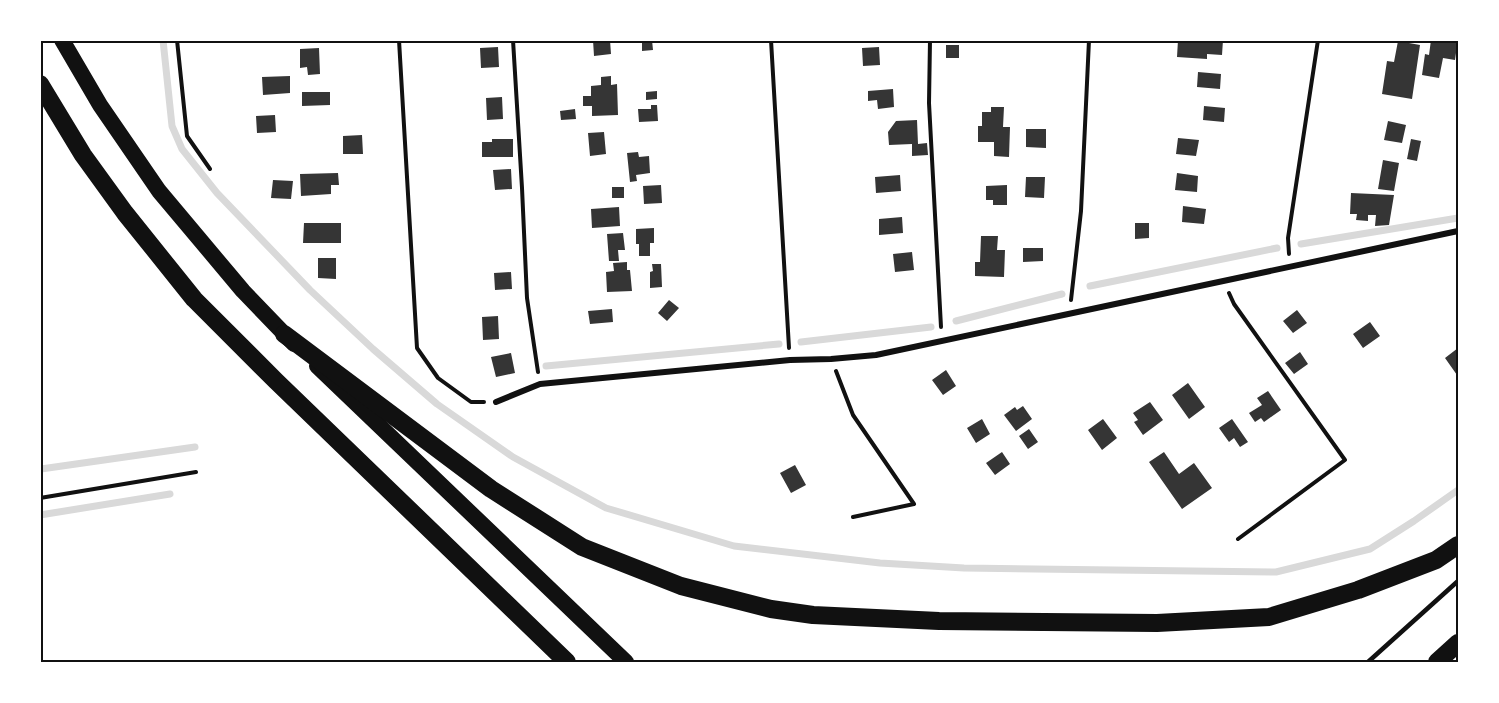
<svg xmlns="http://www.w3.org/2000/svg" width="1499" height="703" viewBox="0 0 1499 703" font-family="Overpass,sans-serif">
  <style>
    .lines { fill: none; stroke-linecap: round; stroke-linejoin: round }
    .stream { stroke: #d9d9d9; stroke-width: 7 }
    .building { fill: #353535 }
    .path { stroke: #111; stroke-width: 4 }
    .service { stroke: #111; stroke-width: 4.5 }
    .minor { stroke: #111; stroke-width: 6 }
    .trunk { stroke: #111; stroke-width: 16 }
    .motorway { stroke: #111; stroke-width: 18 }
    .neatline { fill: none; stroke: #111; stroke-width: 2 }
  </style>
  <rect width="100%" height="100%" fill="#fff"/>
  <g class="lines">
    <path class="stream" d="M163 40 172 126 182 149 217 193 310 290 373 349 437 404 513 457 606 508 734 546 880 563 964 568 1276 572 1370 549 1414 521 1458 490
      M1301 244 1458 218
      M1090 286 1277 248
      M956 321 1062 294
      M801 342 931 327
      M546 366 779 344
      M41 469 195 447
      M40 515 170 494"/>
  </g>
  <path class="building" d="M593 40H610L611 54 594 56Z
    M652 40 653 50 642 51V41Z
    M1178 40H1223L1222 55 1207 54V59L1177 57Z
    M1431 40H1458V54L1456 53 1455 60 1443 58 1439 78 1422 75 1425 54 1429 55Z
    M1398 41 1420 45 1412 99 1382 94 1387 61 1394 62Z
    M946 45H959V58H946Z
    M498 47 499 67 481 68 480 48Z
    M879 47 880 65 863 66 862 48Z
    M319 48 320 74 308 75 307 67 300 68V49Z
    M1198 72 1221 74 1220 89 1197 87Z
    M290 76V93L263 95 262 77Z
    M611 76V85L617 84 618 115 592 116V106H583V96H591V86L601 85V77Z
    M893 89 894 107 878 109 877 100 868 101V91Z
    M657 91V99L646 100V92Z
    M302 92H330V105L302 106Z
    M502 97 503 119 487 120 486 98Z
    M651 105H657L658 121 639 122 638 109H651Z
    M1204 106 1225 108 1224 122 1203 120Z
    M991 107H1004L1003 127H1010L1009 157 994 156V142H978V126H982V112H991Z
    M575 109 576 119 561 120 560 111Z
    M275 115 276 132 257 133 256 116Z
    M917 120 918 144 927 143 928 155 912 156V144L889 145 888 132 896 121Z
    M1388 121 1406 125 1402 143 1384 140Z
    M1026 129H1046V148L1026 147Z
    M604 132 606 154 590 156 588 133Z
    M362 135 363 154H343V136Z
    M1178 138 1199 140 1196 156 1176 154Z
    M492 139H513V157H482V142H492Z
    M1411 139 1421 141 1417 161 1407 159Z
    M638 152 639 157 649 156 650 173 636 175 637 181 630 182 627 153Z
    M1383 160 1399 163 1394 191 1378 189Z
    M511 169 512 189 495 190 493 170Z
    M338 173 339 185H331V194L301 196 300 174Z
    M1177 173 1198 176 1197 192 1175 190Z
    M900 175 901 191 876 193 875 177Z
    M1026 177H1045L1044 198 1025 197Z
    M273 180 293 181 291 199 271 198Z
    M661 185 662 203 644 204 643 186Z
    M1007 185V205H993V200H986V186Z
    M612 187H624V198H612Z
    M1351 193 1394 195 1389 225 1375 226 1376 215H1368V221L1356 220 1357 214H1350Z
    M1183 206 1206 209 1204 224 1182 222Z
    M619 207 620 226 592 228 591 209Z
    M902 217 903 233 879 235V219Z
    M304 223H341V243H303Z
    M1135 223H1149V238L1135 239Z
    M654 228V243H650V256H639V244H636V229Z
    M623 233 625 250H618L619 261H609L607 234Z
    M981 236H998L997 250H1005L1004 277 975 276V262H980Z
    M1023 248H1043V261L1023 262Z
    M912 252 914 270 895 272 893 254Z
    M318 258H336V279L318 278Z
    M627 262V270H630L632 291 607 292 606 272 614 271 613 263Z
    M652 264H661L662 287 650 288V272L653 271Z
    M511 272 512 289 495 290 494 273Z
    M669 300 679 308 667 321 658 313Z
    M612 309 613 322 590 324 588 311Z
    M1297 310 1307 323 1293 333 1283 321Z
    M498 316 499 339 483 340 482 317Z
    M1370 322 1380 336 1363 348 1353 334Z
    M1458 348V373L1457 375 1445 358Z
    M1300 352 1308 364 1294 374 1285 363Z
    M511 353 515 373 496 377 491 357Z
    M946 370 956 386 943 395 932 380Z
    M1188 383 1205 407 1189 419 1172 395Z
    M1268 391 1281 410 1264 422 1261 418 1255 422 1249 413 1262 405 1257 398Z
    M1150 402 1163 420 1143 435 1134 422 1138 420 1133 413Z
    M1023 406 1032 419 1016 431 1004 415 1015 407 1017 410Z
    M982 419 990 434 976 443 967 428Z
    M1103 419 1117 438 1102 450 1088 430Z
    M1232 419 1248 442 1240 447 1234 438 1229 442 1219 428Z
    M1029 429 1038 442 1028 449 1019 436Z
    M1002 452 1010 464 995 475 986 463Z
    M1164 452 1179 474 1194 463 1212 488 1182 509 1149 462Z
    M795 465 806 485 791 493 780 473Z"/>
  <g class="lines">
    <path class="path" d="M177 40 187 136 210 169
      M399 40 417 348 438 378 471 402H484
      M513 40 522 188 527 298 538 372
      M771 40 789 348
      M930 40 929 103 941 327
      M1289 254 1288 238 1318 40
      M1229 293 1234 304 1345 460 1238 539
      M1071 300 1081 211 1089 40
      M836 371 853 415 914 504 853 517
      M40 498 196 472"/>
    <path class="service" d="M1368 662 1458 581"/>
    <path class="minor" d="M496 402 540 384 790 360 831 359 876 355C1070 313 1264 271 1458 231"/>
    <path class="trunk" d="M62 40 100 105 159 191 243 291 294 344
      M317 366 626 662"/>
    <path class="motorway" d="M40 84 83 155 125 213 194 299 276 381 567 662
      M284 334 491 489 582 547 681 586 771 609 813 615 939 621 1157 623 1269 617 1358 590 1436 560 1458 545
      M1437 662 1458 643"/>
  </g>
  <rect width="1499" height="703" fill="none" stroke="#ffffff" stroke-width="84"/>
  <rect x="42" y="42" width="1415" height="619" class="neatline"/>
</svg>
